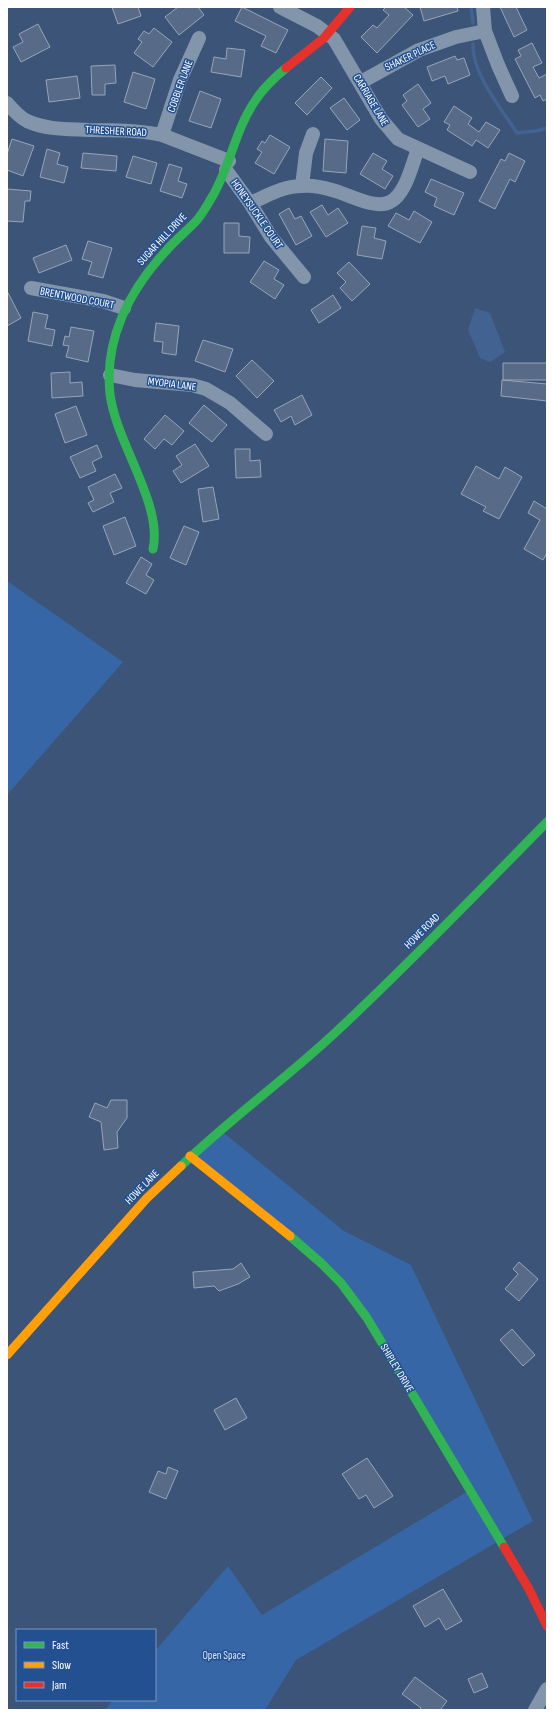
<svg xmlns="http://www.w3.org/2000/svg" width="554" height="1717" viewBox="0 0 554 1717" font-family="'Sofia Sans Condensed',sans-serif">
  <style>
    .green { fill: #3766a7 }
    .water { fill: #426391 }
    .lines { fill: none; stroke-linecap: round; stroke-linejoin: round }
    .stream { stroke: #426391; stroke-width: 3.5 }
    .building { fill: #576b88; stroke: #97a5b9 }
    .street { stroke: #8395ab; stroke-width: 14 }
    .fast { stroke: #30b455; stroke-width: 9 }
    .slow { stroke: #ff9f0a; stroke-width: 9 }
    .jam { stroke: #e5322d; stroke-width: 9 }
    .labels { text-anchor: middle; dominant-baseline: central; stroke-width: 3; stroke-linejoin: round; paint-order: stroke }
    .street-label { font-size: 11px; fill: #fff; stroke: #225091 }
    .park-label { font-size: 11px; fill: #d9e7f9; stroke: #225091 }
  </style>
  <rect width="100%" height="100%" fill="#3b5478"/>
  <path class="green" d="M7 581 123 662 7 795Z
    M219 1129 344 1231 411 1265 533 1521 296 1660 265 1710H105L113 1700H155V1651L228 1566 262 1615 470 1490 350 1294 190 1156Z"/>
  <path class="water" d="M475 308 490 313 505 352 490 362 480 358 468 330Z"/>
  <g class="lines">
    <path class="stream" d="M471 7 473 23
      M473 44C472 74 501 108 517 133L536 131 547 128"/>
  </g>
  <path class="building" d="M112 7H138L141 16 118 24Z
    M178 7H198L204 15 179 35 165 17Z
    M242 7 288 30 276 53 261 46 266 36 235 21Z
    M386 7H404L413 15 377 53 361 37 373 25 377 28 389 15 383 10Z
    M420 7H457L458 11 424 21Z
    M500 7H516L527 30 514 37Z
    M38 24 50 47 21 62 13 47 23 42 19 34Z
    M154 28 172 42 153 67 134 53 142 42 138 39 144 31 149 34Z
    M532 43 542 63 533 67 539 78 547 74V99L543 101 540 95 535 98 515 59 521 56 518 50Z
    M227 48 245 50 241 77 211 72 214 57 226 59Z
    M455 56 457 60 464 58 470 75 448 84 445 76 432 81 427 67Z
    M115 65 116 83 105 84V95H92L91 66Z
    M133 72 155 79 146 109 124 102Z
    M77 76 80 98 49 102 46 80Z
    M321 77 332 88 307 115 295 103Z
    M418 84 431 103 423 109 430 119 418 127 402 105 407 101 403 95Z
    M200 91 221 99 211 128 189 121Z
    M344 98 360 120 347 130 330 108Z
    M454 106 472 118 468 124 479 132 486 122 500 130 488 148 476 140 472 146 447 130 450 125 444 122Z
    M270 135 290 147 274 174 255 163 262 152 257 149 262 141 265 143Z
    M12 139 34 146 23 176 7 170V154Z
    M325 139 348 141 346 173 323 171Z
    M47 149 60 153 57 164 68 167 64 183 40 177Z
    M83 153 117 156 116 171 81 168Z
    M373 153 387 161 382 169 393 176 385 189 360 174Z
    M509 153 525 161 515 182 510 179 495 209 479 201 501 159 505 161Z
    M133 156 157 163 151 184 126 177Z
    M169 164 182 168 178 181 187 184 182 198 160 191Z
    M431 179 464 193 454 215 434 206 437 198 425 192Z
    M7 189 31 191 30 201H25L23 222 7 221Z
    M322 205 328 215 338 208 348 223 326 237 310 212Z
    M289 208 295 219 301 216 312 236 296 245 279 214Z
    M414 211 432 222 420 243 388 226 396 213 409 220Z
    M224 223H239V236L250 237 249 253H224Z
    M362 226 376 228 374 238 386 241 382 259 357 255Z
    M88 241 112 248 103 278 88 274 92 262 82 259Z
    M66 245 72 260 39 273 33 258Z
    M264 261 279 270 274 279 284 285 275 299 250 282Z
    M349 262 370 284 352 301 340 288 346 282 337 273Z
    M7 291 21 318 7 326Z
    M333 295 341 308 319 323 311 310Z
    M33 312 48 315 45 328 55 330 52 346 28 341Z
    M156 323 179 326 176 355 162 353 163 342 154 341Z
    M71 327 94 331 88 362 66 357 69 346 63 345 65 336 69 337Z
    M203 340 233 349 225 372 195 361Z
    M252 360 274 381 257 398 236 376Z
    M503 363H547V380H503Z
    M70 372V383L82 382 83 396 52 398 51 373Z
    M502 380 547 384V401L501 396Z
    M302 395 312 415 295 425 291 416 281 422 274 410Z
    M204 405 227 425 212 442 189 423Z
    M76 406 87 435 65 443 55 414Z
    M165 415 184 431 172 445 164 439 155 449 144 439Z
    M195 444 209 466 181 483 173 471 182 465 176 456Z
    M97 445 102 457 92 462 96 471 80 478 70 457Z
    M235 449H250V461L260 460 261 477 236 478Z
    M476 466 499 479 505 467 522 477 499 519 483 511 486 507 461 494Z
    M115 474 122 488 110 493 114 502 93 512 88 503 94 500 88 487Z
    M213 487 219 519 203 522 198 489Z
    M534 501 547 509V553L543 560 524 549 540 520 528 513Z
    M125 517 136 546 114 555 103 526Z
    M184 526 199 532 186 565 170 558Z
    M141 557 152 564 146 575 154 580 146 594 126 583Z
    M111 1100H127V1118L117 1132 118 1148 104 1150 101 1122 89 1117 95 1103 107 1108Z
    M519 1262 538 1279 519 1301 505 1289 518 1274 513 1269Z
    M241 1263 250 1277 238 1284 219 1291 214 1286 194 1288 193 1272 233 1269Z
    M512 1329 535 1355 523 1366 500 1340Z
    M236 1398 247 1418 225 1430 214 1410Z
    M367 1458 393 1496 374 1508 366 1495 359 1499 342 1474Z
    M168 1467 178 1471 166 1499 149 1492 158 1471 166 1474Z
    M443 1589 462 1621 446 1630 439 1618 425 1627 413 1606Z
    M482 1673 488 1687 474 1693 468 1679Z
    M415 1677 447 1701 441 1709 443 1710H419L421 1708 402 1694Z"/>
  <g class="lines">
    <path class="street" d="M280 7 317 26 334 39 381 119 398 139 470 172
      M483 7 485 31 498 65 512 96
      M361 82 419 50 456 37 485 31
      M7 103C13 110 19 117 27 121 47 130 68 129 88 130 113 130 138 130 162 135L229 161
      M162 135 180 80 199 38
      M226 170 250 203 271 237 304 277
      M302 186 306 153 313 134
      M250 203C267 196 283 186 302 186 312 185 322 187 332 190 348 194 375 210 390 202 406 194 412 164 418 149
      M31 288 103 301 124 308
      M110 375 135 380 192 385 206 389 230 403 266 434
      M535 1710 547 1689"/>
    <path class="fast" d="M153 549C163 504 116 443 110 394 104 340 129 291 165 252 175 240 187 231 197 220 203 213 207 205 212 197 230 167 235 130 255 101 263 88 274 78 286 68
      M181 1166C231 1118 287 1078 337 1031 409 964 478 892 547 822
      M290 1236 321 1263 341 1283 367 1318 504 1547"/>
    <path class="slow" d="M190 1156 290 1236
      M7 1355 147 1198 181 1166"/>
    <path class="jam" d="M286 68 324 38 350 7
      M504 1547 529 1589 547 1626"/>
  </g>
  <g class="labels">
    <g class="street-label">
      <text transform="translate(410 56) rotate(-26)">SHAKER PLACE</text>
      <text transform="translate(180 86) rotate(-70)">COBBLER LANE</text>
      <text transform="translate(371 100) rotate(59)">CARRIAGE LANE</text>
      <text transform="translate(116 131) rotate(3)">THRESHER ROAD</text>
      <text transform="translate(257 214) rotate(55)">HONEYSUCKLE COURT</text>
      <text transform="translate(162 239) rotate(-47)">SUGAR HILL DRIVE</text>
      <text transform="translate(77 298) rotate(11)">BRENTWOOD COURT</text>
      <text transform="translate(172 384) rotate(7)">MYOPIA LANE</text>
      <text transform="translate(422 931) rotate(-45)">HOWE ROAD</text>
      <text transform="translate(142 1187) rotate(-46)">HOWE LANE</text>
      <text transform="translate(397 1368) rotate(59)">SHIPLEY DRIVE</text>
    </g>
    <g class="park-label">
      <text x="224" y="1655">Open Space</text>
    </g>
  </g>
  <rect width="554" height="1717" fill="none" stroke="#ffffff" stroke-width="16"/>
  <rect x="16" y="1629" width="140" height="72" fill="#225091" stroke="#7a96bd"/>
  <rect x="24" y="1642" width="20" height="6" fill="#30b455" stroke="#7a96bd"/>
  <text x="52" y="1649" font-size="12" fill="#ffffff">Fast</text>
  <rect x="24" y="1662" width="20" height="6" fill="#ff9f0a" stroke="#7a96bd"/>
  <text x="52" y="1669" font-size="12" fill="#ffffff">Slow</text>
  <rect x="24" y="1682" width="20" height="6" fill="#e5322d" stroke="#7a96bd"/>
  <text x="52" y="1689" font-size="12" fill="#ffffff">Jam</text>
</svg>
